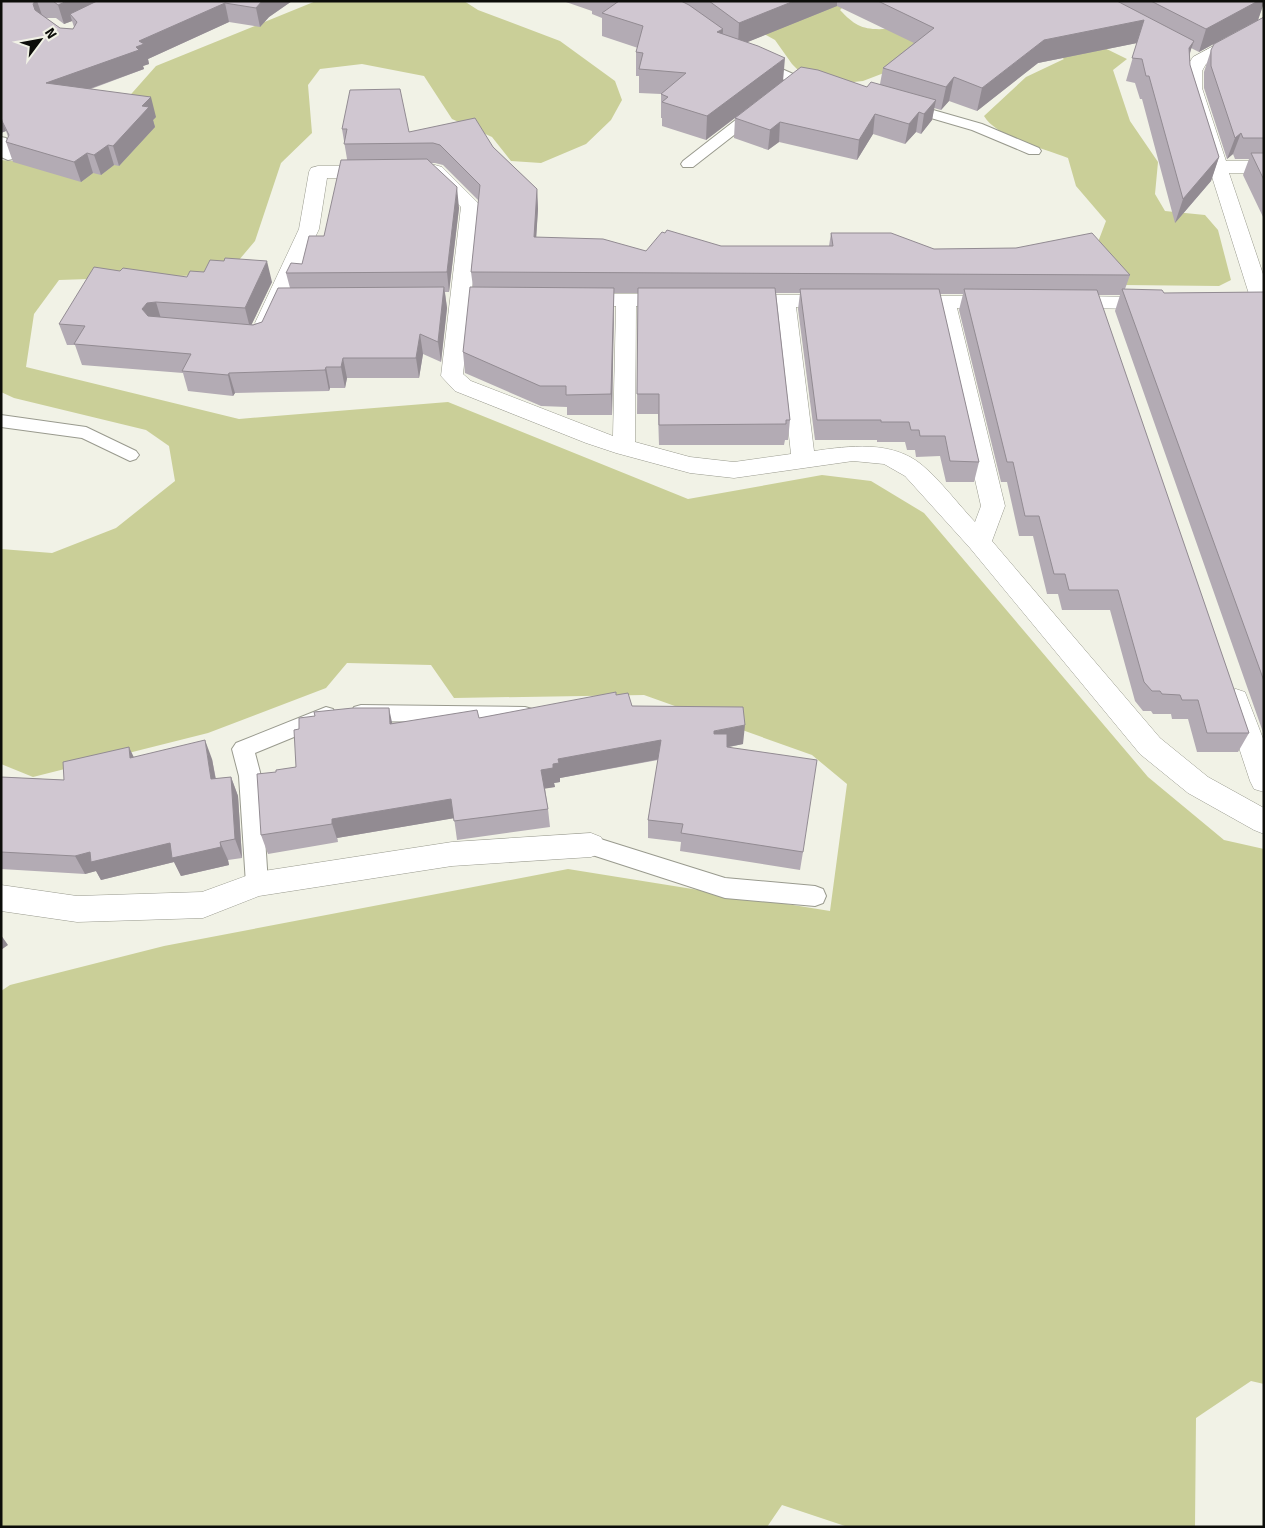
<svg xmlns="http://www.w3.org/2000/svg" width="1265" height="1528" viewBox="0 0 1265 1528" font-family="Signika,sans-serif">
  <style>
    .green { fill: #cacf98 }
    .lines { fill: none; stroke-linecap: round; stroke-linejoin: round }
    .service-casing { stroke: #999a8e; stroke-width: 2 }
    .minor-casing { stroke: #999a8e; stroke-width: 1 }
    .service { fill: #fff; fill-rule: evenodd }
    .minor { fill: #fff; fill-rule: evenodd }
    .wall { fill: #b3abb4; fill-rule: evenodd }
    .shaded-wall { fill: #928b92 }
    .building { fill: #d0c7d1; stroke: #928b92 }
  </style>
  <rect width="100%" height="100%" fill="#f1f2e6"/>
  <path class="green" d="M316 1H464L478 10 560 41 615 81 622 100 611 120 586 144 541 163 511 161 492 137 452 119 424 76 362 64 320 69 308 85 312 133 281 163 255 241 239 260 209 275 59 280 34 314 26 367 239 419 448 402 688 499 822 475 871 481 924 513 1148 777 1224 840 1264 849V1384L1251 1381 1196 1418 1195 1527H848L782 1505 767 1527H1V991L10 985 164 946 568 869 830 911 847 784 812 755 644 695 454 698 431 665 347 663 326 688 208 733 33 777 1 764V549L52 553 116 528 175 481 169 446 146 430 14 398 1 392V160L94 168 117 110 156 66Z
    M849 1 840 10C855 26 863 30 885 29L1009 1 1127 59 1113 70 1130 121 1158 162 1155 194 1165 211 1205 215 1218 230 1231 280 1219 286 1125 285 1095 250 1106 221 1076 186 1068 158C1045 149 996 137 984 116L1026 77 1064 59 1027 34 957 45 863 81 844 83 806 78 792 64 775 40 737 19Z"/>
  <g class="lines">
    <g class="service-casing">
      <path id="service" d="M757 58 800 77 823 81 825 84 818 88 791 83 752 65 750 62Z
        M905 102 982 124 1039 148 1041 151 1039 154H1029L972 130 900 109 898 106 900 103Z
        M756 107 763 111 761 114 693 167H683L681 164 683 161 751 108Z
        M1 137 6 138 15 156 13 159 8 160 1 157Z
        M1 415 86 427 136 451 139 455 136 459 130 461 82 438 1 427Z
        M361 705 525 707 532 709 535 715 532 721 525 723 361 721 354 719 351 713 354 707Z
        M326 707 333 709 336 715 333 721 255 753 261 776 268 884 265 891 257 894 249 891 246 884 239 776 232 749 236 743Z
        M591 836 725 878 815 886 823 889 826 896 823 903 815 906 725 898 583 852 580 845 583 838Z"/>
    </g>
    <g class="minor-casing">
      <path id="minor" d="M1264 19V31L1206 64 1202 71V88L1226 161H1264V173H1229L1264 277V316L1257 314 1254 310 1184 88V71L1193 57Z
        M435 165 442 167 481 206 463 374 471 381 613 436 616 306H577L570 304 567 300 570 296 577 294H674L681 296 684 300 681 304 674 306H636L635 442 690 457 734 462 791 454 775 307H740L733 305 730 301 733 297 740 295H837L844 297 847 301 844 305 837 307H796L814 451C849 446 892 440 922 465 941 481 958 504 975 522L981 506 936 308 898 306 895 302 898 298 905 296H999L1006 298 1009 302 1006 306 999 308H957L1005 506 992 541 1160 738 1208 777 1264 808V834L1254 830 1188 793 1140 754 970 548 905 476 884 464 853 461 734 478 690 473 616 453 586 443 455 391 441 376 461 207 430 177 423 175 421 171 423 167Z
        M318 166H374L381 168 383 172 381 176 374 178H327L319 229 275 323 272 328 265 329 258 328 255 323 299 229 309 172 311 168Z
        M1065 296 1154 297 1161 299 1164 303 1161 307 1154 309 1065 308 1058 306 1055 302 1058 298Z
        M1236 689 1245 692 1264 741V792L1254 789 1250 781 1223 699 1227 692Z
        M591 833 601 837 605 845 601 853 591 857 452 866 259 896 203 918 77 922 1 911V885L77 896 202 892 257 872 452 842Z"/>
    </g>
    <use href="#service" class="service"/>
    <use href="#minor" class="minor"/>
  </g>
  <path class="wall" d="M1 1H292L269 17 260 27 229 22 148 59 149 64 143 66 144 69 91 89 156 117 153 120 155 127 119 166 114 165 101 175 93 173 81 182 13 162 6 142 8 137 6 131 1 133ZM46 18H56L64 24 72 21 74 27 73 29 60 28Z
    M563 1H1264L1258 20 1264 17V219L1243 175 1249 159H1235L1233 154 1227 159 1204 88V72L1211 50 1244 27 1199 52 1191 48 1190 54V65L1219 157 1211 181 1175 223 1142 99H1140L1135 83 1126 81 1137 43 1038 63 977 111 949 101 941 110 934 108 932 120 921 134 916 132 905 144 873 134 857 160 779 142 768 150 734 138 735 118 706 140 662 126V118H661V94L639 93V76H636V52L638 48 602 36V18L592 14V11ZM837 6 914 43 883 68 880 84 867 87 783 81 747 42Z
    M342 129 409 132 493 147 537 189 538 209 536 237 646 251 721 246H829L831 233 934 249 1130 275 1125 289 1164 293 1264 292V735L1115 311 1120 295H1098L1249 733 1238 752H1197L1188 719H1172L1171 714H1153L1151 711H1143L1135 701 1110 610H1062L1058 594H1047L1033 536H1019L1007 482H1001L959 310 963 294H940L979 462 974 482H946L940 456 916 457 915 450H907L905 442H877V440H815L798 309 800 293H776L790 420 788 440H785L784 445H659L658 414H637L638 293H614L612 415H567V407L541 406 465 373 463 352 473 287 471 272 479 201 443 165 435 163H431L459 208 449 292H445L447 308 441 362 423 354 419 378H347L345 388H330L329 391 235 393 233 396 188 391 183 373 82 365 75 345H67L59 324 120 271 187 277 272 282 251 325 262 322 290 288 286 273 302 264 324 236 347 159Z
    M616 695 632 706 743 744 729 747 803 852 800 870 680 851 681 842 648 838V820L658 760 560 778V782L554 783 555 787 545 788 548 809 550 827 457 840 454 818 337 838 338 842 268 854 261 835 276 772 296 767 392 723 479 718Z
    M133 757 212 759 216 779 231 777 238 796 242 858 228 860 229 865 181 876 174 862 101 880 96 871 85 874 1 869V777L64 780Z"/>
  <path class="shaded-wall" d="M35 1H37L43 18 39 23 33 4Z
    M67 1H118L70 14 72 21 64 24 58 5Z
    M262 1H292L269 17 260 27 256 8Z
    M794 1H837V6L738 46 739 23Z
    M1258 1H1264V3L1258 20 1199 52 1206 29Z
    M225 3 229 22 148 59 149 64 143 66 144 69 53 102 46 83 136 47 139 41Z
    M1144 20 1137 43 1038 63 977 111 982 88 1044 40Z
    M723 29 722 52 717 32Z
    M1194 41 1186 64 1189 48Z
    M785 58 783 81 706 140 707 116Z
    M954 77 949 101 941 110 946 87Z
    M151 97 156 117 153 120 155 127 119 166 113 146 142 106Z
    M936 100 932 120 921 134 924 114Z
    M919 112 916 132 905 144 909 124Z
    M1 114 2 121 6 131 1 133Z
    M875 114 873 134 857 160 859 140Z
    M780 122 779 142 768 150 770 130Z
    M1241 133 1233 154 1227 159 1235 138Z
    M108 145 114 165 101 175 94 155Z
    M87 153 93 173 81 182 74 162Z
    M1219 157 1211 181 1175 223 1183 199Z
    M457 187 459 208 449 292 447 272Z
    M537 189 538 209 535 257 534 237Z
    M267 261 272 282 250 328 245 308Z
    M444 287 447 308 441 362 438 342Z
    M614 288V309L612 415 611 394Z
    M156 302 162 322 154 324 142 309 147 303Z
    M420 334 423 354 419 378 416 358Z
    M343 358 347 378 345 388 341 367Z
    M326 367 330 388 329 391 325 370Z
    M229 373 235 393 233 396 228 375Z
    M389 708 393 727 390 724Z
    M745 725 743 744 713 750 714 731Z
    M205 740 212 759 219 798 211 779Z
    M661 740 660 759 560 778V782L554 783 555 787 543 789 541 770 553 764 558 759Z
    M129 747 138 766 130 758Z
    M231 777 238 796 242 858 235 839Z
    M451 799 455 818 337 838 338 842 332 824V819Z
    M220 842 228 860 229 865 181 876 174 862 101 880 96 871 85 874 75 856 90 852 170 843Z
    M1 935 8 945 1 950Z"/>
  <path class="building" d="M1 1H35L33 4 35 10 60 28 73 29 77 22 70 14 97 1H262L256 8 225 3 139 41 144 44 136 47 139 50 46 83 151 97 142 106 149 107 113 146 108 145 94 155 87 153 74 162 6 142 9 135 2 121 1 116Z
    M53 1H67L58 5Z
    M619 1H681L689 5 723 29 717 32 758 46 785 58 707 116 662 102 668 97 661 94 686 73 639 69 643 53 636 52 643 26 602 13Z
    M709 1H794L739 23Z
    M878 1H1117L1194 41 1189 48 1190 65 1219 157 1183 199 1149 76H1146L1142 59 1132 58 1144 20 1044 40 982 88 954 77 946 87 883 68 934 28Z
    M1151 1H1258L1206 29Z
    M1264 17V138H1243L1241 133 1235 138 1211 66V50L1214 44Z
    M801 67 818 70 867 87 871 82 936 100 924 114 919 112 909 124 875 114 859 140 780 122 770 130 735 118Z
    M400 89 409 132 475 118 493 147 537 189 534 237 603 239 646 251 662 232 665 233 667 230 721 246H833L831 233H891L934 249 1016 248 1092 233 1130 275 471 272 480 185 440 145 433 143 344 144 347 129H342L350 90Z
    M1251 153H1264V180Z
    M427 159 457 187 447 272 286 273 291 263 302 264 309 236H324L341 160Z
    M225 258 267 261 245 308 156 302 147 303 142 309 148 316 253 325 262 322 278 288 444 287 438 342 420 334 416 358H343L341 367H326L325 370 229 373 228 375 182 371 191 354 74 344 85 326 59 324 94 267 120 271 123 268 187 277 190 271 204 272 210 260 224 261Z
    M470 287 614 288 611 394 566 395V386H540L463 352Z
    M638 288H775L790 420H786V424L659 425V394H637Z
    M800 289H939L979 462 950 461 945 436H920L919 430H911L909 422H881V420H817Z
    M964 289 1097 290 1249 733H1207L1198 700H1182L1180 695 1162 694 1160 691H1152L1144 682 1118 590H1069L1065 574H1054L1039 516H1025L1013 462H1007Z
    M1122 289 1162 290 1164 293 1264 292V681Z
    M616 692V695L628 693 632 706 743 707 745 725 714 731V734H727V747L817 760 803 852 681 833 683 824 648 820 661 740 558 759 559 763 553 764V768L541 770 548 809 454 821 451 799 332 819V824L261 835 257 774 276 772V770L296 767 294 730 299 729V718L315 716 314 712 353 708H389L390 724 477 710 479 718Z
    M205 740 211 779 231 777 235 839 220 842 221 847 172 858 170 843 91 862 90 852 75 856 1 852V777L64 780 63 762 129 747 130 758Z"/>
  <rect width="1265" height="1528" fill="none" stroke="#0c0d09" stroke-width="5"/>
  <g transform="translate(40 40) rotate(58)" stroke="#f1f2e6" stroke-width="4" paint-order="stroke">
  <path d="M0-4L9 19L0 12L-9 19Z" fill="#0c0d09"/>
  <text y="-8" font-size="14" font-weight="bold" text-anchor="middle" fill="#0c0d09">N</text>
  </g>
</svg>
